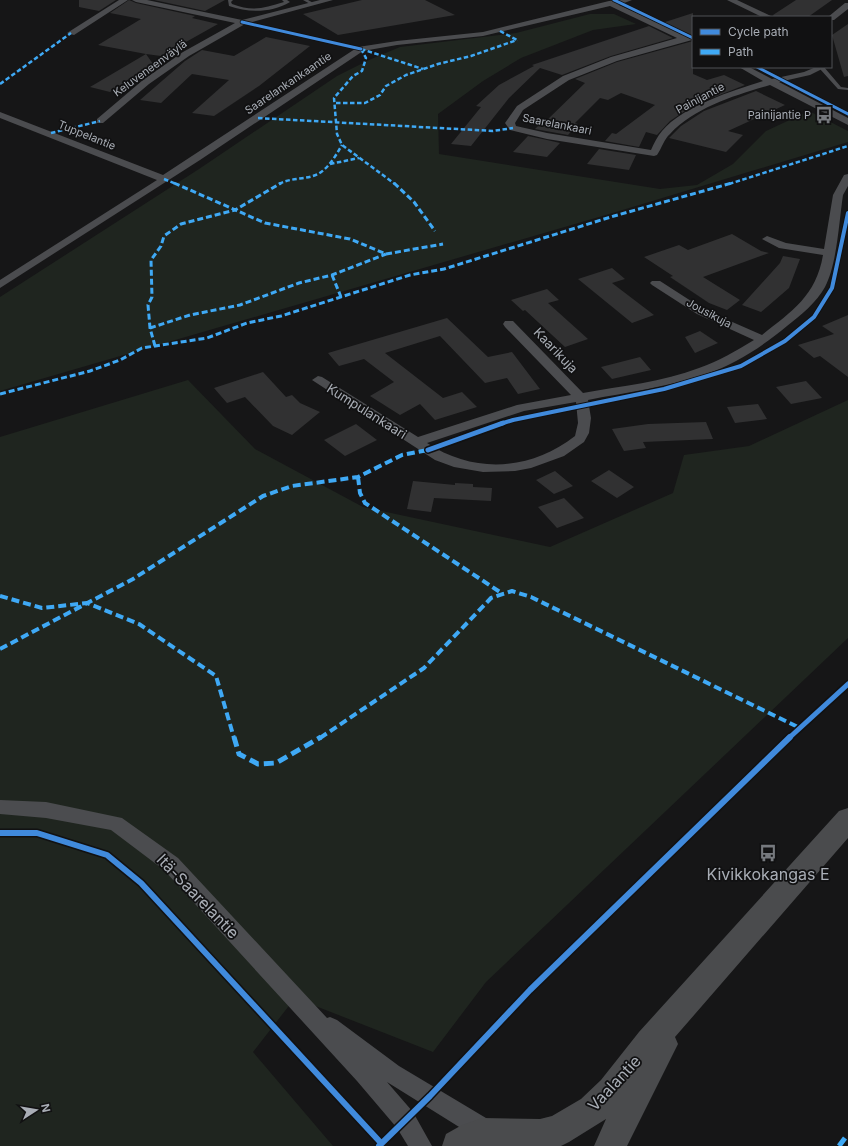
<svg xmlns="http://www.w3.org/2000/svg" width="848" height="1146" viewBox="0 0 848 1146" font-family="Inter,sans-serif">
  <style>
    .green { fill: #1f251f }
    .building { fill: #313132 }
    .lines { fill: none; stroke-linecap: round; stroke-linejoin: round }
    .lane { fill: #4b4c4f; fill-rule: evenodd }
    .street { fill: #4b4c4f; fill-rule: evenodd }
    .secondary { fill: #4a4b4d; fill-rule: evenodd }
    .quiet-far3 { stroke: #3fa9f5; stroke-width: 2.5; stroke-dasharray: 4.5 2.5; stroke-linecap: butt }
    .quiet-far2 { stroke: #3fa9f5; stroke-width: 3; stroke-dasharray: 6 3; stroke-linecap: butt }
    .quiet-far1 { stroke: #3fa9f5; stroke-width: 4; stroke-dasharray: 8 4; stroke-linecap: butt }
    .quiet { stroke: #3fa9f5; stroke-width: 5; stroke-dasharray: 10 5; stroke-linecap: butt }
    .cycleway-far3-casing { stroke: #111112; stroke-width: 4.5 }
    .cycleway-far2-casing { stroke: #111112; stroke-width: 6 }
    .cycleway-far1-casing { stroke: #111112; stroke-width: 8 }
    .cycleway-casing { stroke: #111112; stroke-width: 9 }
    .cycleway-far3 { stroke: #408adc; stroke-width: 3 }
    .cycleway-far2 { stroke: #408adc; stroke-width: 4 }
    .cycleway-far1 { stroke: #408adc; stroke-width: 5 }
    .cycleway { stroke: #408adc; stroke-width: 6 }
    .labels { text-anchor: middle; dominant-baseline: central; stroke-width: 3.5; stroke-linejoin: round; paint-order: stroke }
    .far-street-label { font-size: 11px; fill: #a9aeb6; stroke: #111112 }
    .far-poi-label { font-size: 11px; fill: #a9aeb6; stroke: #111112; text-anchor: end }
    .street-label { font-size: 13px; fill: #a9aeb6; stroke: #111112 }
    .near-poi-label { font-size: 16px; fill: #a9aeb6; stroke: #111112 }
    .near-street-label { font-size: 16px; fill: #a9aeb6; stroke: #111112 }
  </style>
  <rect width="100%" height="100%" fill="#161617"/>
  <path class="green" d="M590 14H614L636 24 593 30 521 58 483 81 438 114 439 154 660 189 697 185 733 164 766 131 809 111 848 131V142L616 212 0 391V297L199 169 337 76 369 60 400 47 516 33Z
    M188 380 255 449 363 507 550 547 673 493 684 455 749 446 848 400V638L486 982 433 1052 295 998 253 1052 333 1146H0V437Z"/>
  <path class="building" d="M79 0H116L99 11 79 7Z
    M129 0 136 3 195 16 192 18 218 24 161 56 146 54 153 64 110 92 90 87 146 54 98 45 141 19 110 13Z
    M154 0H225L205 11Z
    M362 0H425L455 15 338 35 303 14Z
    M796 0H832L808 17H774L773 15Z
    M693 13V39L689 35 662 23Z
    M848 24V76L844 77 832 35Z
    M649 26 673 38 611 56 562 75 540 68 509 98 471 146 451 144 481 107 476 106 499 85 534 66 532 65Z
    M266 37 310 46 259 86 214 116 192 113 229 80 192 74 161 103 140 100 185 61 202 50 234 56Z
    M693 41V74L707 80 724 75 745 85 694 105 670 121 657 135 646 132 639 147 605 141 612 133 616 134 655 105 621 93 608 100 600 98 575 123 578 124 568 135 535 129 541 123H544L585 83 575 79 617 62Z
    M756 91 785 105 728 131 743 135 726 152 669 138 681 126 704 111Z
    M528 136 547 140 560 143 547 157 513 152Z
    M599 149 636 155 629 170 587 164Z
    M732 234 761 251 769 253 703 277 740 300 727 310 709 303 670 277 673 276 644 257 679 245 688 250Z
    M783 256 800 259 789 288 761 312 742 305 780 263Z
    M612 268 625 279 612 283 654 315 632 323 578 279Z
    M547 289 559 300 548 303 588 339 565 347 525 310 523 311 511 300Z
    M848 315V377L820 356 814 358 798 345 834 334 822 326Z
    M447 318 488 357 512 352 540 389 518 394 507 378 485 383 440 336 385 353 443 398 462 392 477 407 435 420 420 404 400 415 370 396 394 382 364 359 339 366 328 353Z
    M700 331 718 343 695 353 685 337Z
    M640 357 651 370 612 379 601 367Z
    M263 372 286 397 292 395 300 403 320 412 292 435 273 426 245 397 227 403 214 388Z
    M806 381 822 398 791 404 776 387Z
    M758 404 767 419 735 423 727 407Z
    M706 422 713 439 643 442 646 448 624 451 612 429 648 424Z
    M356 424 377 440 345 456 324 440Z
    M609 470 634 487 617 498 591 481Z
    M555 471 573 486 554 494 536 480Z
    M413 481 455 485V483L473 484V487L492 488 491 501 434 498 431 512 407 509Z
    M564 498 584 518 557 528 538 507Z"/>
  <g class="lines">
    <path class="lane" d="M228 0H233L231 2 232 4C253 12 264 8 284 2L282 0H287L290 2C271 13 249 13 229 6Z
      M303 0H308L315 4 312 5Z
      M820 67H824L841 87 848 88V90L838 89 820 69Z"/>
    <path class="street" d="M119 0H128L74 35 67 33Z
      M132 0H147L242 20 320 0H333L245 24 189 56 149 84 103 123H97V119L143 80 183 52 235 23 136 2Z
      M618 0H632L619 5 688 36 692 40 617 61 569 80 523 110 515 123 516 126 547 133 651 150C654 143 657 137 662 131 683 106 732 91 763 81L739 67H749L772 79 804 72 816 67H826L810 75 779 82 848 118V125L770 85C736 95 695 107 670 134 664 139 662 148 657 155L654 156 547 139 510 130 505 123 517 106 563 76 611 57 677 38 610 6 483 36 397 45 363 51 200 160 0 288V280L157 180 0 118V112L163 175 358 47 397 41 483 32 609 1Z
      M727 0H737L773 17H762Z
      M845 3H848V9L834 20H831V17H828Z
      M848 174V186L843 195C839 222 837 264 825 287 817 302 800 316 787 326 763 346 736 364 706 374 668 387 628 392 588 400L591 418 589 433 584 442 564 456 531 468 515 471 483 472 454 467 435 460 312 380 318 376 322 377 418 437 517 405 571 395 505 327 503 324 505 321H513L583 393C621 386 663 382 699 368 719 361 736 351 754 340L697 314 652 285 650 283 652 281H660L705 310 762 335C792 311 816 296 823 255L779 248 762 239 767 236 786 243 824 249 833 195 844 175ZM576 402 578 423 575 436C530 471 474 474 427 443L524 411Z
      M0 800 46 802 122 818 178 858 327 1018 330 1017 337 1020 399 1066 496 1124 499 1132 496 1140 488 1143 480 1140 387 1082 413 1112 432 1146H408L397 1128 357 1081 164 870 111 830 46 818 0 814Z"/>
    <path class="secondary" d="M848 808V838L675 1037 678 1044 627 1146H594L606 1119 569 1142 561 1146H442L446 1134 462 1125 482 1118 540 1119 552 1116 581 1099 601 1080 639 1032 839 811Z"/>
    <path class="quiet-far3" d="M500 31 517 40
      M361 49 366 58 362 71 353 76 334 98 337 134 342 145 395 184
      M361 49 423 69
      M0 84 71 33
      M336 103H365L380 95 386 86 406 75 438 64 471 56 517 40
      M258 118 493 131 513 128
      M51 133 100 121
      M330 164 359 158
      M164 179 176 184
      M279 184C292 177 306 180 318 174 329 168 336 155 342 145
      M729 184 848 146"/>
    <path class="quiet-far2" d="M174 183 265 223 350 239 386 254 443 244
      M394 183 414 202 435 231
      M332 275 341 297
      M150 328 190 315 240 305 299 283 332 275 386 254
      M155 346 150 328 148 305 152 297 151 260 161 246 164 236 181 224 235 210 281 183
      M0 394 90 371 120 360 142 348 207 338 247 323 281 316 410 275 444 269 614 216 732 183"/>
    <path class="quiet-far1" d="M358 477 360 493 365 503 503 594
      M0 596 42 608 87 603 139 624 216 676 234 738
      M0 649 133 579 263 496 292 486 358 477 402 455 428 450
      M320 738 424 668 491 598 512 591 531 597 800 728"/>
    <path class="quiet" d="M234 737 239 754 258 764 276 763 321 737
      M839 1146 848 1134"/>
    <g class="cycleway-far3-casing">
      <path id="cycleway-far3" d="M614 0 693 38
        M242 22 361 49
        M757 67 848 114"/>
    </g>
    <g class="cycleway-far2-casing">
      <path id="cycleway-far2" d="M500 424 513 420 664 389 741 366 785 341 814 317 832 288 848 213"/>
    </g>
    <g class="cycleway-far1-casing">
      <path id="cycleway-far1" d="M428 450 503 423
        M789 738 848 684"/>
    </g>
    <g class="cycleway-casing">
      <path id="cycleway" d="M0 833H37L107 855 141 883 381 1143
        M379 1146 430 1096 530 990 790 737"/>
    </g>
    <use href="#cycleway-far3" class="cycleway-far3"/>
    <use href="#cycleway-far2" class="cycleway-far2"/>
    <use href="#cycleway-far1" class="cycleway-far1"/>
    <use href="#cycleway" class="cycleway"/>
  </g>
  <defs>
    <g id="bus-bare" transform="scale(1.38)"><path d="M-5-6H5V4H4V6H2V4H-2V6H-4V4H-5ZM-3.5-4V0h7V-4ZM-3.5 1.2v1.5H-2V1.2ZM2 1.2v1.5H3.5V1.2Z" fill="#76797e" stroke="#111112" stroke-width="2.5" paint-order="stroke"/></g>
  </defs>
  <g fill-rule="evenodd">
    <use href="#bus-bare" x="824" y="115"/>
    <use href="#bus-bare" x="768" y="853"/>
  </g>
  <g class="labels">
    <g class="far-street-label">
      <text transform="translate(150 68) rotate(-36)">Keluveneenväylä</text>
      <text transform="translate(288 83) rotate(-34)">Saarelankankaantie</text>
      <text transform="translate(700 98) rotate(-28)">Painijantie</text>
      <text transform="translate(557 124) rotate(11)">Saarelankaari</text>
      <text transform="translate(87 135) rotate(22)">Tuppelantie</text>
      <text transform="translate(709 313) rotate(28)">Jousikuja</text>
    </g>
    <g class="far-poi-label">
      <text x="811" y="115">Painijantie P</text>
    </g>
    <g class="street-label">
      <text transform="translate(556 350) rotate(46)">Kaarikuja</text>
      <text transform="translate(367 411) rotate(32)">Kumpulankaari</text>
    </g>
    <g class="near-poi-label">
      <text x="768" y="874">Kivikkokangas E</text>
    </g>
    <g class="near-street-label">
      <text transform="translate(198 896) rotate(46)">Itä-Saarelantie</text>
      <text transform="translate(614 1083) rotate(-47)">Vaalantie</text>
    </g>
  </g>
  <rect x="692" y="16" width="140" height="52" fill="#111112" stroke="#4e5054"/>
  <rect x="700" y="29" width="20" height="6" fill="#408adc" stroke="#4e5054"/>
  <text x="728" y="36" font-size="12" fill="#a9aeb6">Cycle path</text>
  <rect x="700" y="49" width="20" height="6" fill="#3fa9f5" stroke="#4e5054"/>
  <text x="728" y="56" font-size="12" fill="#a9aeb6">Path</text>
  <g transform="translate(36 1110) rotate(78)" stroke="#111112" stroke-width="3" paint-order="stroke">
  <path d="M0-3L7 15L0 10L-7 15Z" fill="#a9aeb6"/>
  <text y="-6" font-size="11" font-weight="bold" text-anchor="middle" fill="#a9aeb6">N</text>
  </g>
</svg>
